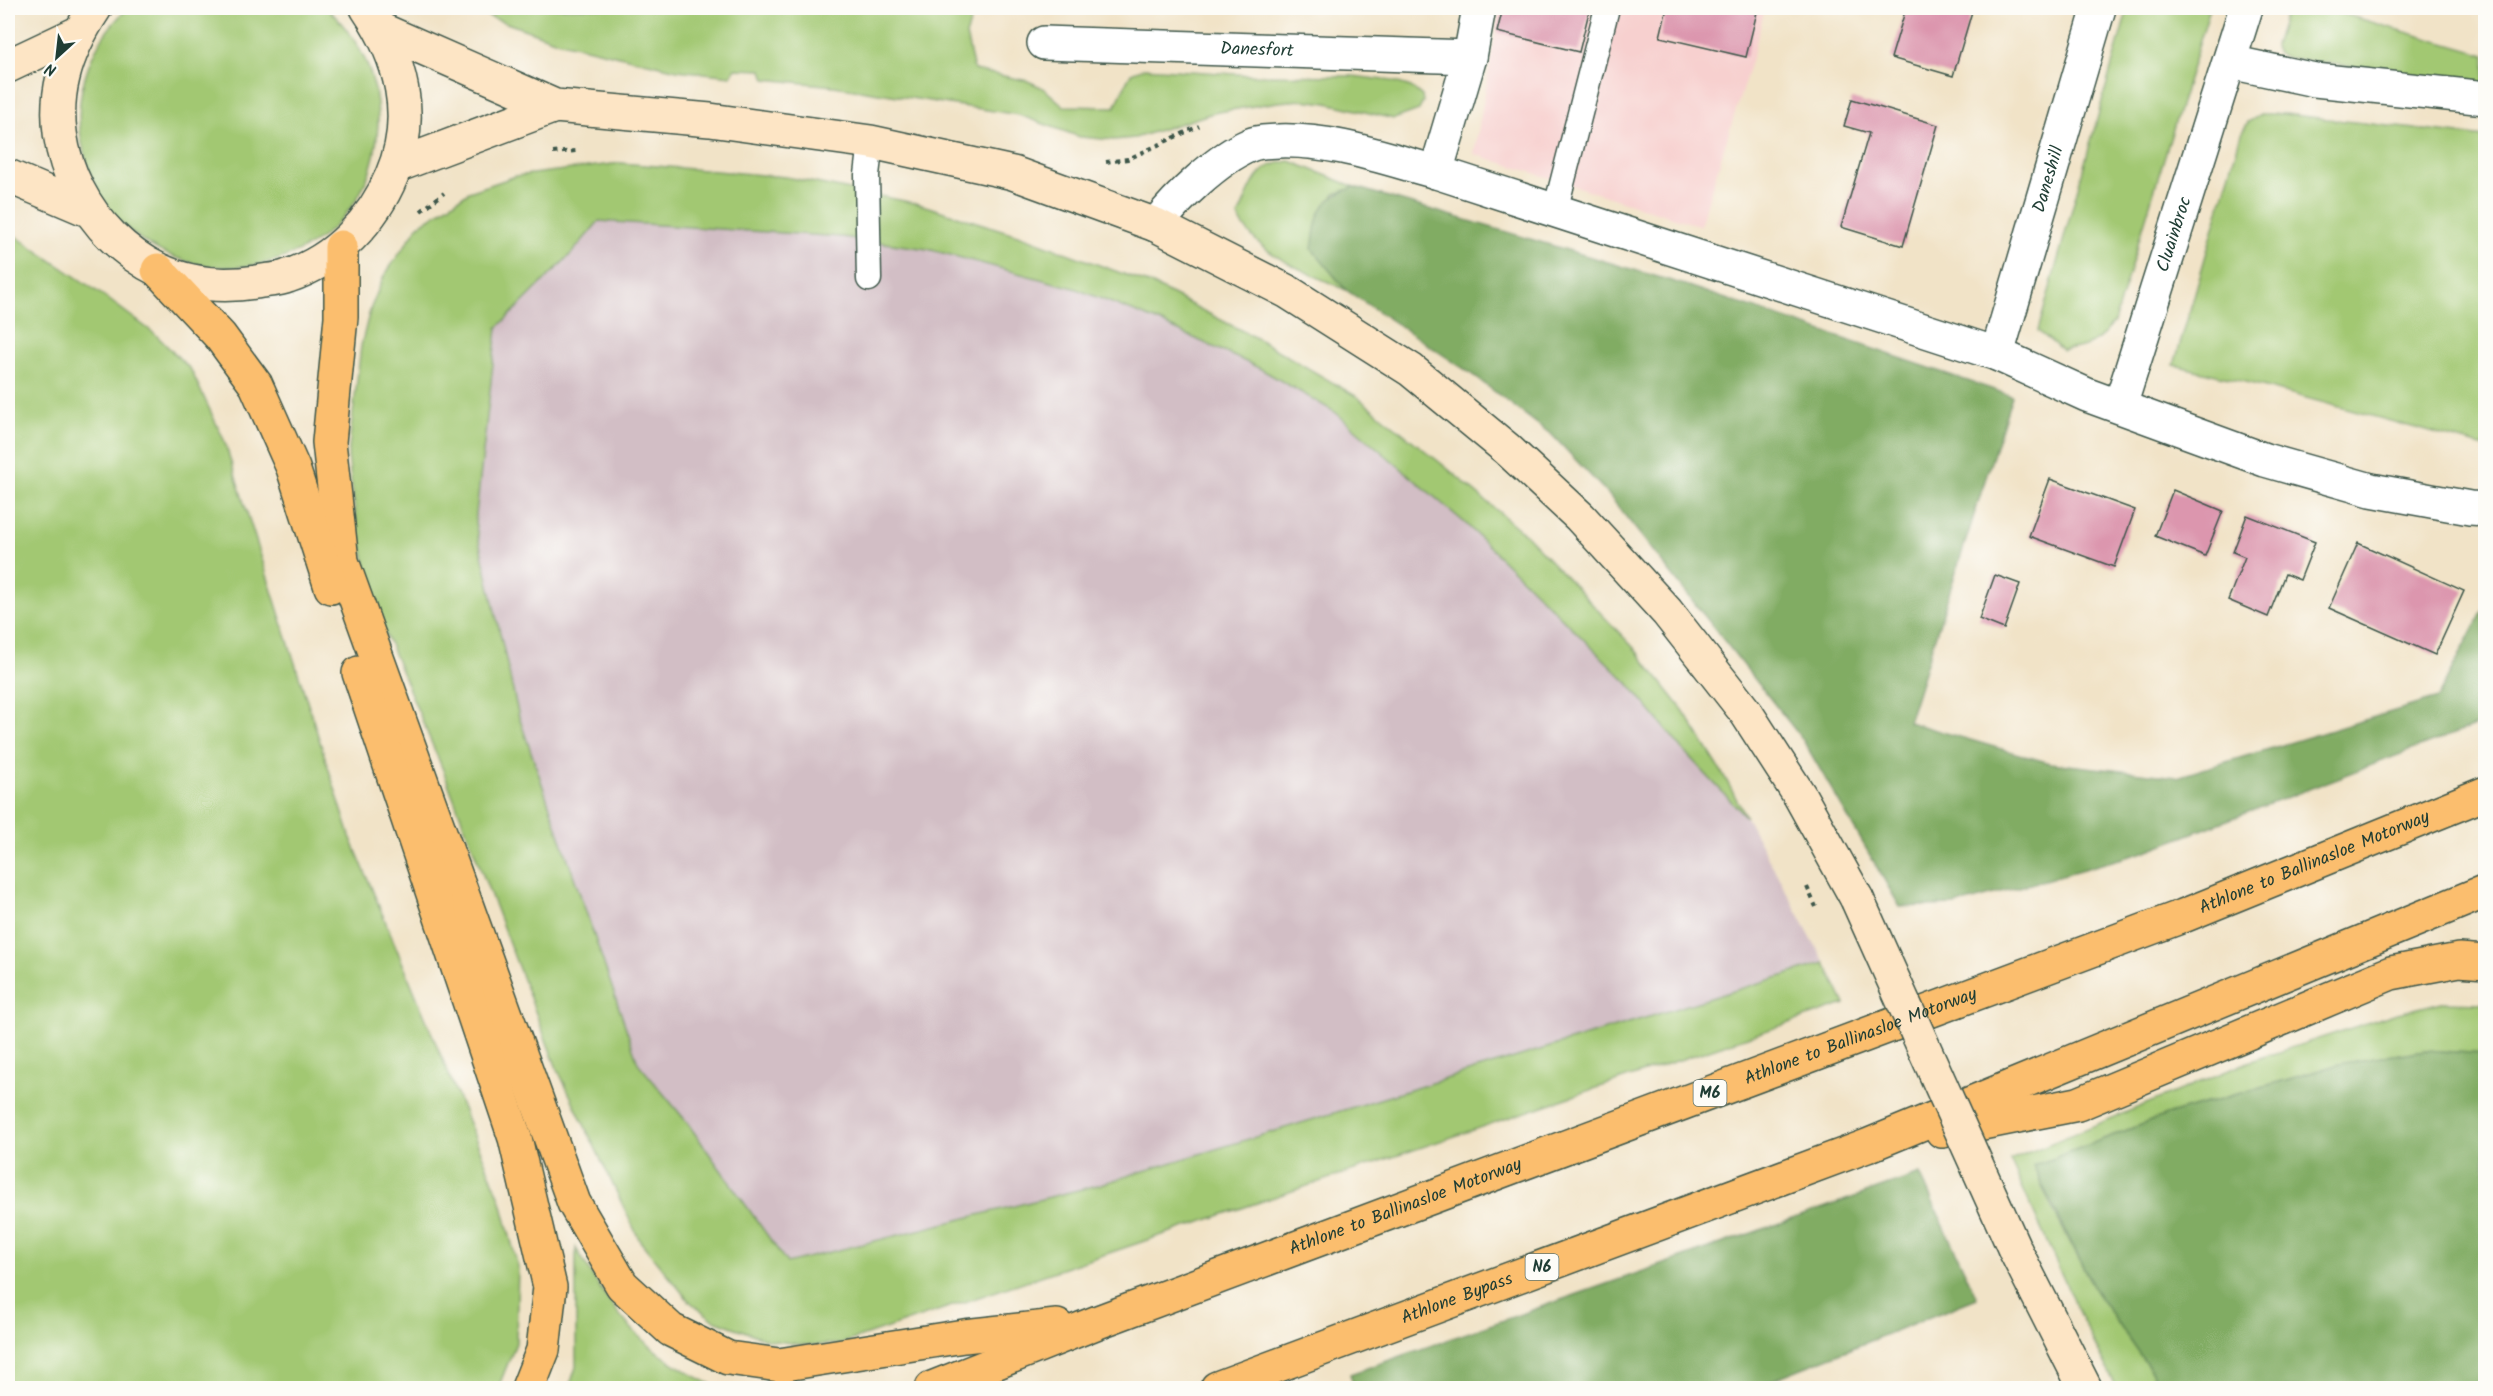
<svg xmlns="http://www.w3.org/2000/svg" width="2493" height="1396" viewBox="0 0 2493 1396" font-family="Kalam,sans-serif">
  <style>
    .built { fill: #f7d0cf }
    .industrial { fill: #d2bec5 }
    .green { fill: #a2c872; stroke: #608253; stroke-width: 1.5 }
    .forest { fill: #81ac64; stroke: #50744c; stroke-width: 1.5 }
    .building { fill: #dc96ae }
    .lines { fill: none; stroke-linecap: round; stroke-linejoin: round }
    .lane-casing { stroke: #3e564a; stroke-width: 27 }
    .street-casing { stroke: #3e564a; stroke-width: 36 }
    .secondary-casing { stroke: #3e564a; stroke-width: 36 }
    .highway-casing { stroke: #3e564a; stroke-width: 36 }
    .path { stroke: #3e564a; stroke-width: 4; stroke-dasharray: 4.5 4.5; stroke-linecap: butt }
    .lane { stroke: #fff; stroke-width: 24 }
    .street { stroke: #fff; stroke-width: 33 }
    .secondary { stroke: #fde5c5; stroke-width: 33 }
    .highway { stroke: #fbbe6e; stroke-width: 33 }
    .secondary-bridge-casing { stroke: #3e564a; stroke-width: 36; stroke-linecap: butt }
    .path-bridge { stroke: #3e564a; stroke-width: 4; stroke-dasharray: 4.5 4.5; stroke-linecap: butt }
    .secondary-bridge { stroke: #fde5c5; stroke-width: 33 }
    .labels { text-anchor: middle; dominant-baseline: central; stroke-width: 5; stroke-linejoin: round; paint-order: stroke }
    .shield { fill: #fdfcf7; stroke: #62766e; stroke-width: 1.5 }
    .shield-label { font-size: 16px; font-weight: bold; fill: #1f3d34 }
    .street-label { font-size: 18px; fill: #1f3d34; stroke: #fdfcf7 }
  </style>
  <rect width="100%" height="100%" fill="#fdfcf7"/>
  <filter id="ink" filterUnits="userSpaceOnUse"><feTurbulence type="fractalNoise" baseFrequency=".0167" numOctaves="2"/><feDisplacementMap in="SourceGraphic" scale="12" xChannelSelector="R" yChannelSelector="G"/><feConvolveMatrix kernelMatrix="1 2 1 2 8 2 1 2 1" color-interpolation-filters="sRGB"/></filter>
  <filter id="wash" filterUnits="userSpaceOnUse"><feTurbulence type="fractalNoise" baseFrequency=".008" numOctaves="4" result="noise"/><feDisplacementMap in="SourceGraphic" scale="24" xChannelSelector="R" yChannelSelector="G"/><feGaussianBlur stdDeviation="1.35" result="paint"/><feColorMatrix in="noise" values="0 0 0 0 0 0 0 0 0 0 0 0 0 0 0 0 0 1.4 0 .05"/><feComposite in="paint" operator="in"/></filter>
  <g filter="url(#wash)">
    <rect width="100%" height="100%" fill="#f1e3c7"/>
    <path class="built" d="M1500 8H1765L1753 55 1700 226 1474 154Z"/>
    <path class="industrial" d="M599 221 842 237 928 249 1074 288 1155 320 1259 368 1335 412 1465 523 1628 683 1683 750 1746 817 1825 963 1098 1185 787 1263 686 1121 638 1063 519 717 475 523 497 328 571 254Z"/>
    <path class="green" d="M129 8H327C360 39 379 78 378 124 372 303 111 321 81 138 73 92 93 37 129 8Z
      M472 8H973L974 12 966 35 974 70 1028 81 1043 88 1064 106 1115 107 1131 73 1144 68 1251 75 1353 76 1392 81 1411 87 1422 96 1423 102 1419 110 1394 119 1327 103 1303 100 1278 102 1213 113 1135 138 1114 140 1080 137 1019 115 834 86 765 79 762 70 735 69 731 76 677 70 557 41 490 17Z
      M2128 8H2210L2114 322C2100 342 2085 349 2062 350L2038 331Z
      M2287 8H2323L2485 55V85L2283 57 2276 52 2275 45Z
      M2262 114H2284L2485 137V447L2266 387 2174 365 2241 134 2248 122Z
      M1290 161 1355 187 1334 194 1312 249 1346 290C1308 272 1257 256 1238 216 1252 188 1253 164 1290 161Z
      M621 163 786 177 919 204 1021 236 1153 285 1258 339 1356 396 1442 464 1525 534 1634 648 1683 710 1723 774 1746 817 1683 750 1628 683 1465 523 1335 412 1259 368 1155 320 1074 288 928 249 842 237 599 221 571 254 497 328 475 523 519 717 638 1063 686 1121 787 1263 1098 1185 1825 963 1845 1004 840 1344 805 1345 768 1340 714 1320 689 1301 640 1241 556 1066 443 770 378 616 357 527 348 456 361 346 370 310 384 276 419 225 469 192 516 176Z
      M8 231 104 296 155 334 191 370 224 440 350 836 500 1198 518 1267 516 1343 498 1388H8Z
      M2442 1002 2485 1003V1054L2425 1050 2344 1063 2169 1114 2033 1166 2052 1208 2095 1290 2163 1388H2117L2079 1313 2010 1160 2251 1061 2394 1014Z
      M576 1248C616 1318 644 1354 719 1388H569L576 1367Z"/>
    <path class="forest" d="M1355 187 1685 285 2012 396 1908 722 2050 763 2177 777 2437 698 2485 607V722L2141 853 1955 905 1900 907 1803 740 1608 494 1553 436 1470 373 1346 290 1312 249C1317 214 1318 199 1355 187Z
      M2425 1050 2485 1054V1388H2163L2095 1290 2033 1166 2169 1114 2344 1063Z
      M1920 1174 1977 1298 1752 1388H1354L1350 1374Z"/>
    <g id="blocks">
      <path class="building" d="M1503 8H1590L1579 52 1497 32Z
        M1667 8H1758L1746 57 1660 37Z
        M1906 8H1973L1953 76 1891 58Z
        M1852 99 1938 125 1903 246 1841 227 1869 133 1844 126Z
        M2050 479 2135 510 2114 567 2029 536Z
        M2173 490 2223 511 2205 556 2155 536Z
        M2247 515 2315 542 2300 580 2285 574 2268 617 2228 600 2245 557 2233 552Z
        M2358 543 2464 591 2435 655 2329 608Z
        M1995 575 2020 584 2004 629 1979 619Z"/>
    </g>
  </g>
  <g filter="url(#ink)">
    <use href="#blocks" fill-opacity="0" stroke="#3e564a" stroke-width="1.5"/>
    <g class="lines">
      <g class="lane-casing">
        <path id="lane" d="M1555 211 1607 8
          M869 279 867 175 871 142"/>
      </g>
      <g class="street-casing">
        <g id="street">
          <path id="s1" d="M1044 43 1470 57"/>
          <path d="M2230 62 2315 80 2486 98"/>
          <path d="M1436 172 1470 57 1479 8"/>
          <path d="M1156 225C1178 197 1217 159 1250 145 1259 141 1269 142 1278 141 1332 139 1384 158 1436 172L1997 354 2087 395 2265 460 2371 490 2470 508 2486 509"/>
          <path id="s2" d="M1997 354 2099 8"/>
          <path id="s3" d="M2120 406 2246 8"/>
        </g>
      </g>
      <g class="secondary-casing">
        <path id="secondary" d="M95 8C81 29 69 52 63 77 44 153 90 237 159 270 190 285 223 287 256 282 267 280 278 280 288 276 336 260 373 221 392 175 417 117 401 58 367 8
          M382 30 555 106 710 120 871 142 1013 173 1156 225 1288 292 1411 370 1507 449 1580 517 1667 612 1747 714 1800 796 1857 899
          M8 66 78 33
          M396 166 555 106
          M8 176 88 210
          M2015 1250 2085 1388"/>
      </g>
      <g class="highway-casing">
        <g id="highway">
          <path d="M341 247V317L329 442 342 561 574 1203 622 1285 671 1330 728 1358 779 1365 964 1336 1057 1326"/>
          <path d="M158 270 220 336 256 385 293 468 331 587"/>
          <path d="M359 673 515 1138 550 1287 543 1350 528 1388"/>
          <path d="M1942 1131 2078 1104 2391 973 2459 960 2486 962"/>
          <path id="s4" d="M932 1388 1098 1322 2183 916 2486 793"/>
          <path id="s5" d="M1217 1388 1867 1146 2486 891"/>
        </g>
      </g>
      <path class="path" d="M553 153 576 151
        M1106 162 1128 159 1199 126
        M421 211 444 193"/>
      <use href="#lane" class="lane"/>
      <use href="#street" class="street"/>
      <use href="#secondary" class="secondary"/>
      <use href="#highway" class="highway"/>
      <g class="secondary-bridge-casing">
        <path id="secondary-bridge" d="M1857 899 2015 1250"/>
      </g>
      <path class="path-bridge" d="M1807 887 1816 907"/>
      <use href="#secondary-bridge" class="secondary-bridge"/>
    </g>
  </g>
  <g class="labels">
    <g class="shield">
      <rect x="1693.5" y="1080" width="33" height="26" rx="4.5"/>
      <rect x="1525.5" y="1254" width="33" height="26" rx="4.5"/>
    </g>
    <g class="shield-label">
      <text x="1710" y="1093">M6</text>
      <text x="1542" y="1267">N6</text>
    </g>
    <g class="street-label">
      <text stroke="none"><textPath href="#s1" startOffset="213">Danesfort</textPath></text>
      <text stroke="none"><textPath href="#s2" startOffset="182">Daneshill</textPath></text>
      <text stroke="none"><textPath href="#s3" startOffset="180">Cluainbroc</textPath></text>
      <text stroke="none"><textPath href="#s4" startOffset="1479">Athlone to Ballinasloe Motorway</textPath></text>
      <text stroke="none"><textPath href="#s4" startOffset="993">Athlone to Ballinasloe Motorway</textPath></text>
      <text stroke="none"><textPath href="#s4" startOffset="507">Athlone to Ballinasloe Motorway</textPath></text>
      <text stroke="none"><textPath href="#s5" startOffset="256">Athlone Bypass</textPath></text>
    </g>
  </g>
  <rect width="2493" height="1396" fill="none" stroke="#fdfcf7" stroke-width="30"/>
  <g transform="translate(57 57) rotate(207)" stroke="#fdfcf7" stroke-width="4.5" paint-order="stroke">
  <path d="M0-4.5L10 22L0 15L-10 22Z" fill="#1f3d34"/>
  <text y="-9" font-size="16" font-weight="bold" text-anchor="middle" fill="#1f3d34">N</text>
  </g>
</svg>
